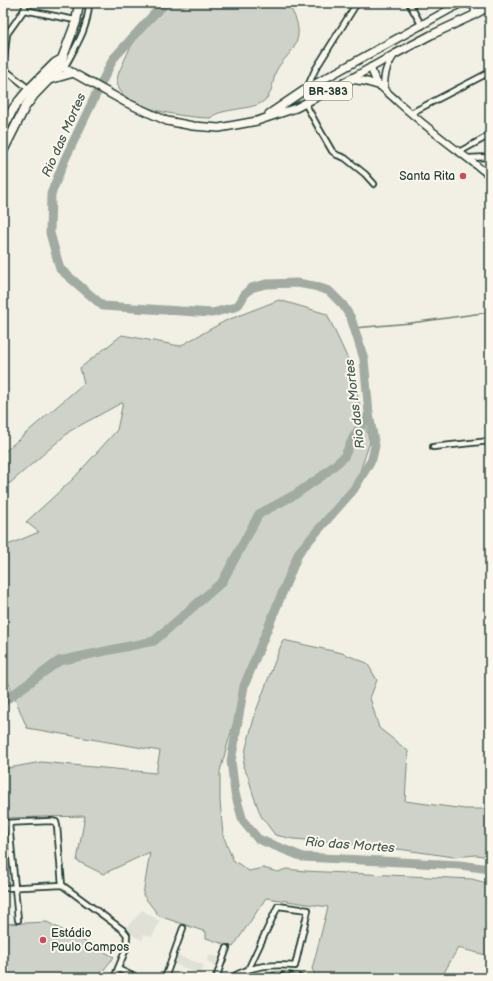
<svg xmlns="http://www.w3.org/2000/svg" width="493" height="981" viewBox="0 0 493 981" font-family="'Balsamiq Sans',sans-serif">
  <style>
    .built { fill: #e0e1d6 }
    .green { fill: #cfd2c8; stroke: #77887e }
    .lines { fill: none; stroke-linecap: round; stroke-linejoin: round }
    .stream { stroke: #6e7f75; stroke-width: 1.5 }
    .river { stroke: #a2aba1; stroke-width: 9 }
    .street-casing { stroke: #1f3d34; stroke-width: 8 }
    .secondary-casing { stroke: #1f3d34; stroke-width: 9 }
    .primary-casing { stroke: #1f3d34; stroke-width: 10 }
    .highway-casing { stroke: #1f3d34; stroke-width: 11 }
    .street { stroke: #fbf7ec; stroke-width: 4.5 }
    .secondary { stroke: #fbf7ec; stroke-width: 6 }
    .primary { stroke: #fbf7ec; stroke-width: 7 }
    .highway { stroke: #fbf7ec; stroke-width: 8 }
    .rail-casing { stroke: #1f3d34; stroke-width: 3 }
    .rail { stroke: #fbf7ec; stroke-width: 1.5; stroke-dasharray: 4.5; stroke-linecap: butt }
    .poi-dot { fill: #d1495b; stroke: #fbf7ec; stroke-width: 1.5 }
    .labels { text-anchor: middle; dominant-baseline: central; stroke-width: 4; stroke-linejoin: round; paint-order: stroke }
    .shield { fill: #fbf7ec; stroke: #61756b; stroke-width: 1 }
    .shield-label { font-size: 11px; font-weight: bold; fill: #1f3d34 }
    .poi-label { font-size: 12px; fill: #1f3d34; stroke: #fbf7ec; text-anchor: end }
    .water-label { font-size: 13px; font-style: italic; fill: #465e55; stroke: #fbf7ec }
  </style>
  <rect width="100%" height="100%" fill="#f2f0e5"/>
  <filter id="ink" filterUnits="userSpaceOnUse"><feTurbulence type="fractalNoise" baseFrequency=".025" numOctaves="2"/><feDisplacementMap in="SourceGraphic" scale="8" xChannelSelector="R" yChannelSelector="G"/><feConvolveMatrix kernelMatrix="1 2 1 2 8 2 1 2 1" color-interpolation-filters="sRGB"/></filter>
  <g filter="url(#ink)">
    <path class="built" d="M142 910 160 921 152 937 144 934 143 940 135 937 125 929Z
      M177 955 204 965 200 974 174 964Z
      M209 955 218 957 215 967 207 961Z"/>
    <path class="green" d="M172 3H287C297 17 303 33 293 49 288 56 280 63 276 71 272 83 273 96 261 103 249 110 217 109 211 118 190 118 119 110 117 82 117 74 121 68 124 61 126 57 128 52 130 48 141 30 157 17 172 3Z
      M279 300 327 314 352 368 360 407 370 442 354 489 299 552 244 686 220 771V801L223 835 233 860 249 871 263 868 278 872 286 869 305 871 472 879 490 884V956L458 948 441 978H317L312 969 328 907 266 898 233 947 206 938V932L159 916 143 895 150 852 103 874 77 861 85 816 3 818V769L41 762 156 773 160 751 27 728 5 674 3 677V547L39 532 26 522 73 479 117 430 123 402 70 431 9 484 3 473V453L84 383 80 368 122 335 180 346 225 321Z
      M283 640 342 653 367 663 377 680 370 698 379 728 408 751 405 801 465 809H490V857L476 855 454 857 398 849 384 851 347 843 293 839 275 835 261 816 253 794 248 776 243 767 246 748 256 711Z
      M47 922 114 957 97 978H3V924Z
      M285 975 299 978H258L271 976Z"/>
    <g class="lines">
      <path class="stream" d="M354 328 411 323 490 312"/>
      <path class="river" d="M164 3 113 59 65 159 51 194 50 233 60 269 103 306 212 313 235 307 239 304 245 294 251 288 266 284 297 283 314 286 329 291 343 305 351 318 364 359 369 414 375 446 372 459 354 489 299 552 244 686 231 761 235 793 243 821 258 839 303 857 460 865 490 869
        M3 702 59 661 115 649 154 641 222 582 259 514 296 494 322 476 344 457 354 436 369 414"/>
      <g class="street-casing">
        <path id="street" d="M409 3 422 26
          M24 10 75 20 76 22
          M3 68 7 34 24 10 26 3
          M3 68 29 89
          M64 68C76 46 88 29 89 3
          M307 88 315 70 357 3
          M305 103 317 125 332 151 337 155 345 158 365 174 374 184
          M411 113 490 72
          M459 152 490 135
          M468 158 490 157
          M433 447 490 441
          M3 823 51 821 56 822 57 826 62 885
          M9 823 18 920
          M3 888 62 885 123 930 127 935 126 949 114 978
          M118 969 137 978
          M165 978 183 928
          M216 978 227 948
          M231 978C250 965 273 964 295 966L308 910 278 906 248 970"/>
      </g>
      <g class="secondary-casing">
        <path id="secondary" d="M371 67C372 73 374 77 377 82 381 88 391 95 397 101 426 128 459 151 490 176
          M384 89C384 74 386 67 394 55"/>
      </g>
      <g class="primary-casing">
        <path id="primary" d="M468 3C475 5 477 9 474 15
          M57 64 125 102 167 121 193 126 219 128 257 121 296 108 347 81 395 54 431 35 474 15 490 6
          M350 79 364 81 381 86
          M269 114 306 89 461 3"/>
      </g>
      <g class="highway-casing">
        <path id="highway" d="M51 79 72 73
          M3 129 13 109 19 101 29 89 55 63 62 59
          M3 151 25 107 34 95 61 67 62 59 76 22 79 3"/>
      </g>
      <use href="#street" class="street"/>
      <use href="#secondary" class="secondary"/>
      <use href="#primary" class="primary"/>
      <use href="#highway" class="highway"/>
      <g class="rail-casing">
        <path id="rail" d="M249 978C267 973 291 969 309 978"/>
      </g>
      <use href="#rail" class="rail"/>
    </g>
  </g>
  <g class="poi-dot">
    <circle cx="463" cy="176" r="4"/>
    <circle cx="43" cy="940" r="4"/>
  </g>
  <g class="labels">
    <rect class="shield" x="304" y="82" width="48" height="18" rx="3"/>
    <g class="shield-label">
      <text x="328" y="91">BR-383</text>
    </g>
    <g class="poi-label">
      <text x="455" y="176">Santa Rita</text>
      <text x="51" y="933" text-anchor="start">Estádio<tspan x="51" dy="14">Paulo Campos</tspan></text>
    </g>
    <g class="water-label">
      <text transform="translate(64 135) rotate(-66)">Rio das Mortes</text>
      <text transform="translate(355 404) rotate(-97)">Rio das Mortes</text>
      <text transform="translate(350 845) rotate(4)">Rio das Mortes</text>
    </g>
  </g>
  <rect width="493" height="981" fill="none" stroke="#fbf7ec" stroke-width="16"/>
  <rect x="8" y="8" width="477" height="965" fill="none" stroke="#1f3d34" stroke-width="1.5" filter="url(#ink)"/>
</svg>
